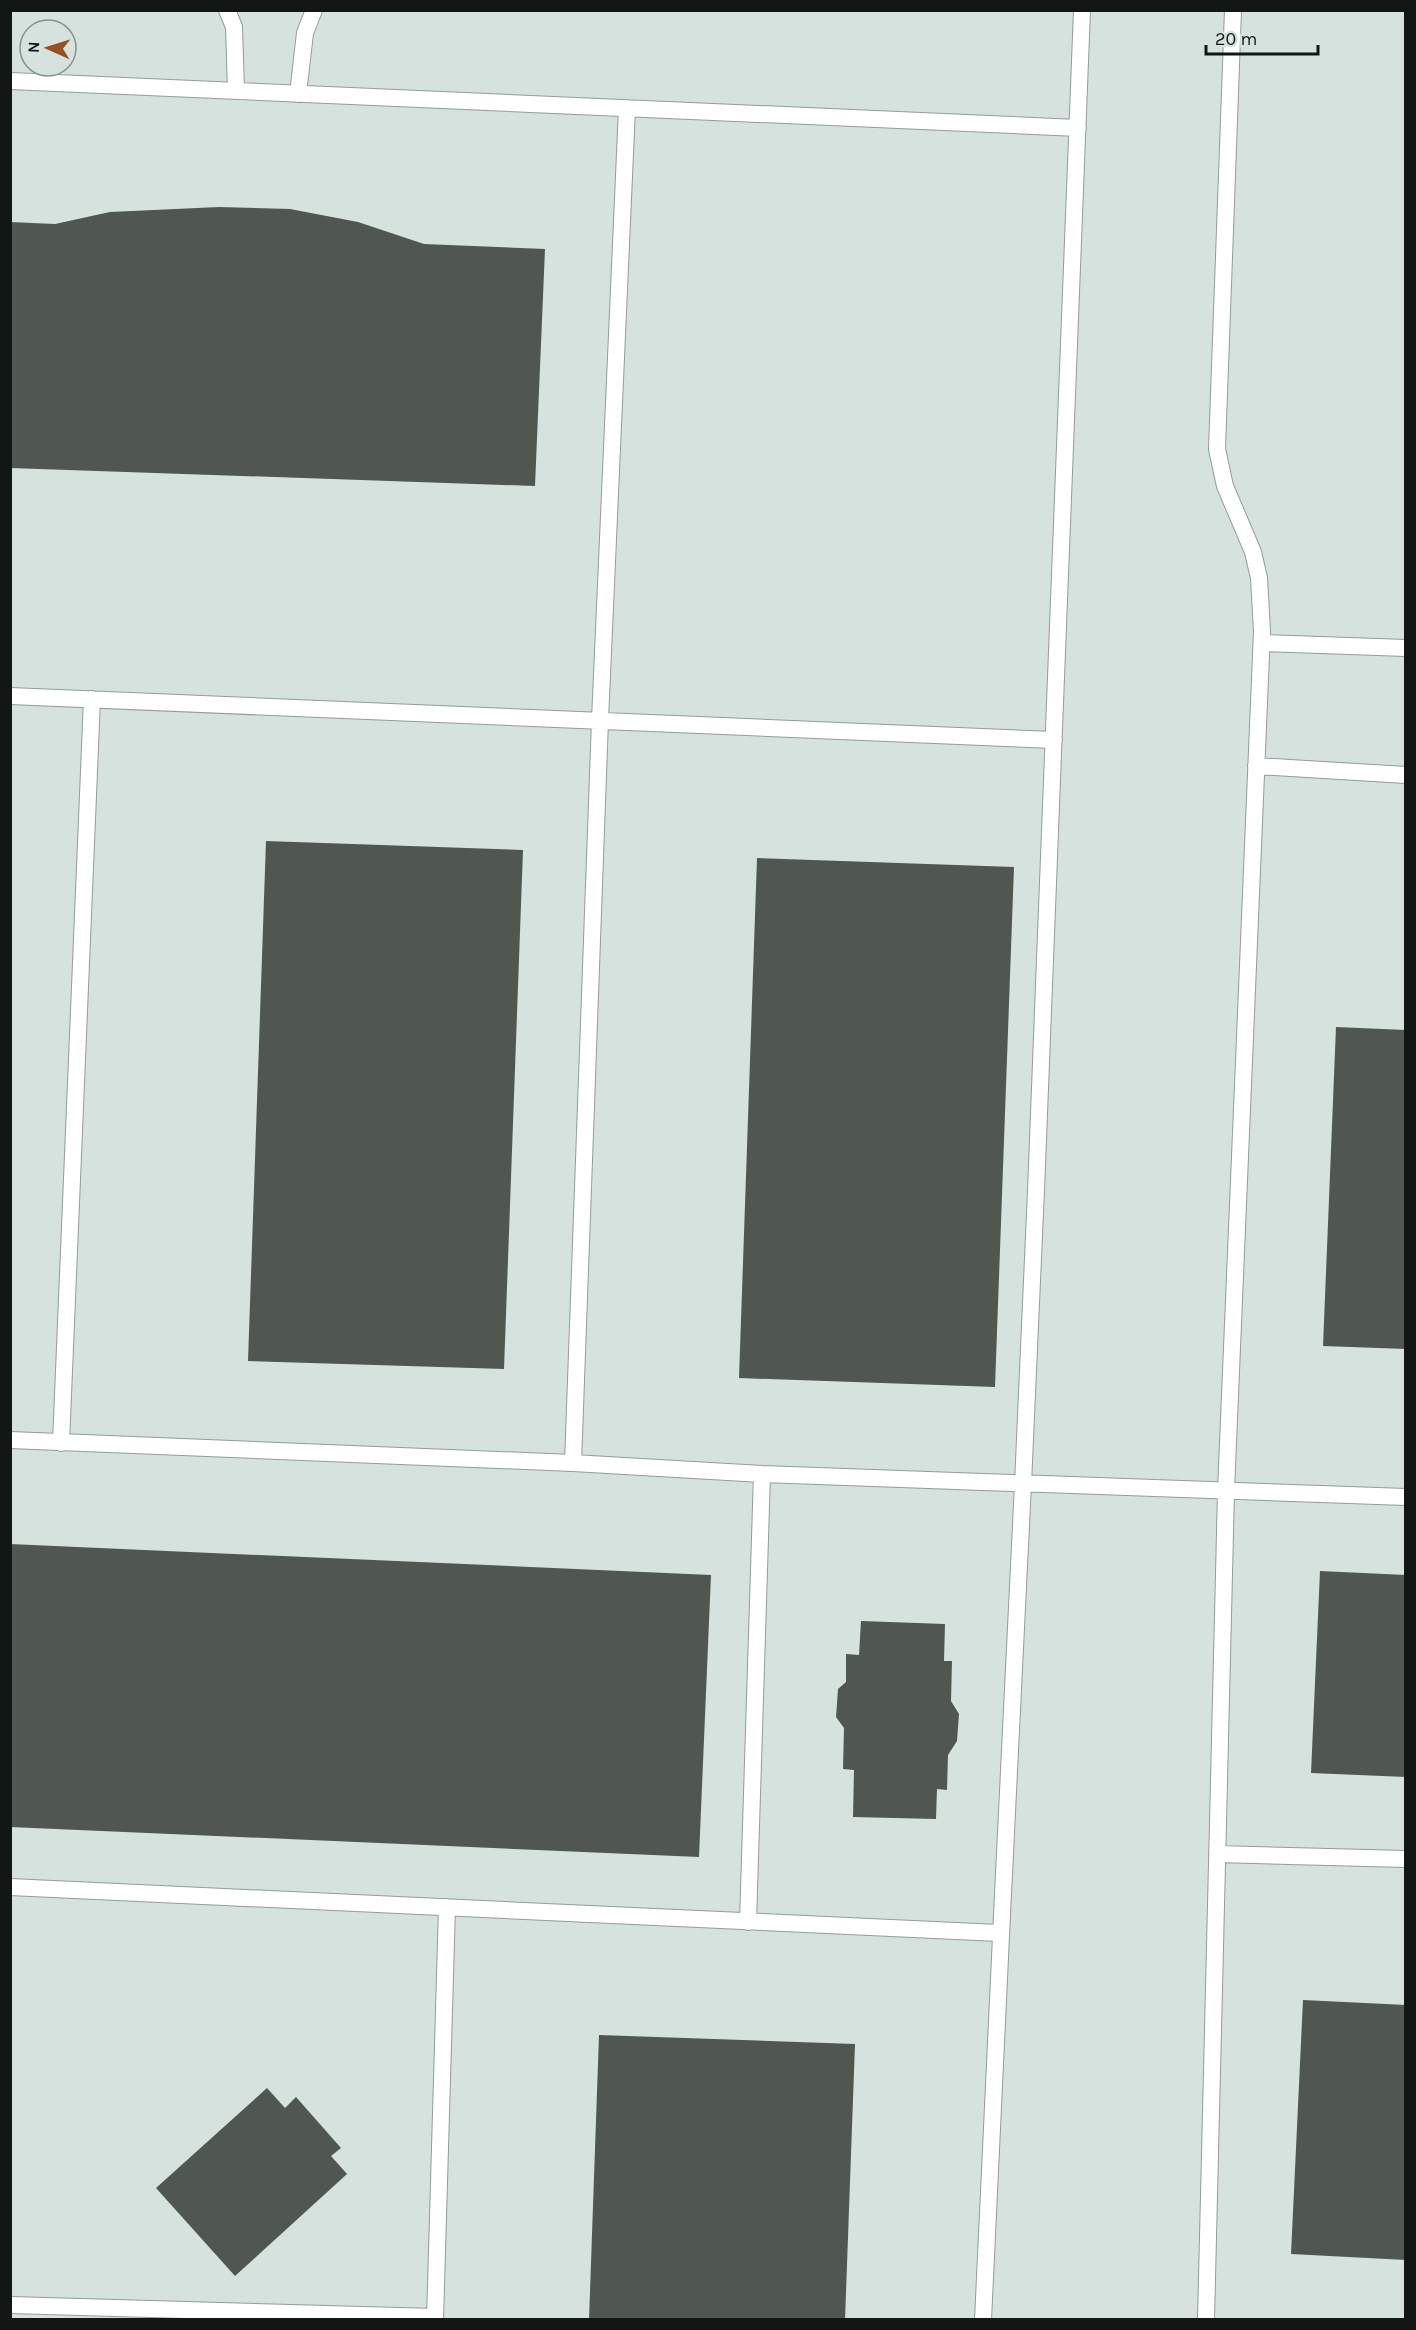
<svg xmlns="http://www.w3.org/2000/svg" width="1416" height="2330" viewBox="0 0 1416 2330" font-family="Karla,sans-serif">
  <style>
    .building { fill: #505750 }
    .lines { fill: none; stroke-linecap: round; stroke-linejoin: round }
    .lane-casing { stroke: #929d99; stroke-width: 18 }
    .lane { stroke: #fff; stroke-width: 16 }
  </style>
  <rect width="100%" height="100%" fill="#d6e2dd"/>
  <path class="building" d="M219 207 290 209 358 222 424 244 545 249 535 486 10 468V222L55 224 110 212Z
    M266 841 523 850 504 1369 248 1361Z
    M757 858 1014 867 995 1387 739 1378Z
    M1336 1027 1406 1030V1349L1323 1346Z
    M10 1544 711 1575 699 1857 10 1827Z
    M1320 1571 1406 1575V1777L1311 1773Z
    M861 1621 945 1624 944 1661H952L951 1701 959 1714 957 1741 948 1755 947 1790 937 1789 936 1819 853 1817 854 1770 843 1769 844 1728 836 1717 838 1689 846 1682V1654L859 1655Z
    M1303 2000 1406 2005V2260L1291 2254Z
    M599 2035 855 2044 845 2320H589Z
    M267 2088 285 2108 296 2097 341 2148 331 2156 347 2174 235 2276 156 2188Z"/>
  <g class="lines">
    <g class="lane-casing">
      <path id="lane" d="M227 10 234 27 236 90
        M10 81 1078 128
        M298 94 305 33 314 10
        M1262 643 1406 648
        M10 696 1054 740
        M1256 766 1406 775
        M10 1440 573 1463 762 1474 1406 1497
        M61 1443 92 699
        M573 1463 600 720 627 108
        M1217 1854 1406 1859
        M10 1887 999 1933
        M748 1922 762 1474
        M10 2305 435 2317
        M435 2320 447 1907
        M983 2320C995 2041 1010 1763 1023 1484 1046 993 1062 502 1082 10
        M1206 2320 1226 1491 1262 631 1259 578 1253 552 1225 486 1217 449 1233 10"/>
    </g>
    <use href="#lane" class="lane"/>
  </g>
  <rect width="1416" height="2330" fill="none" stroke="#121614" stroke-width="24"/>
  <g transform="translate(48 48) rotate(273)"><circle r="28" fill="#d6e2dd" stroke="#88908d" stroke-width="1.5"/>
  <path d="M0-4.5L10 22L0 15L-10 22Z" fill="#955024"/>
  <text y="-9" font-size="16" font-weight="bold" text-anchor="middle" fill="#121614">N</text>
  </g>
  <path d="M1206 45v9h112v-9" fill="none" stroke="#121614" stroke-width="3"/>
  <text x="1215" y="45" font-size="18" fill="#121614" stroke="#d6e2dd" stroke-width="4.5" paint-order="stroke">20 m</text>
</svg>
